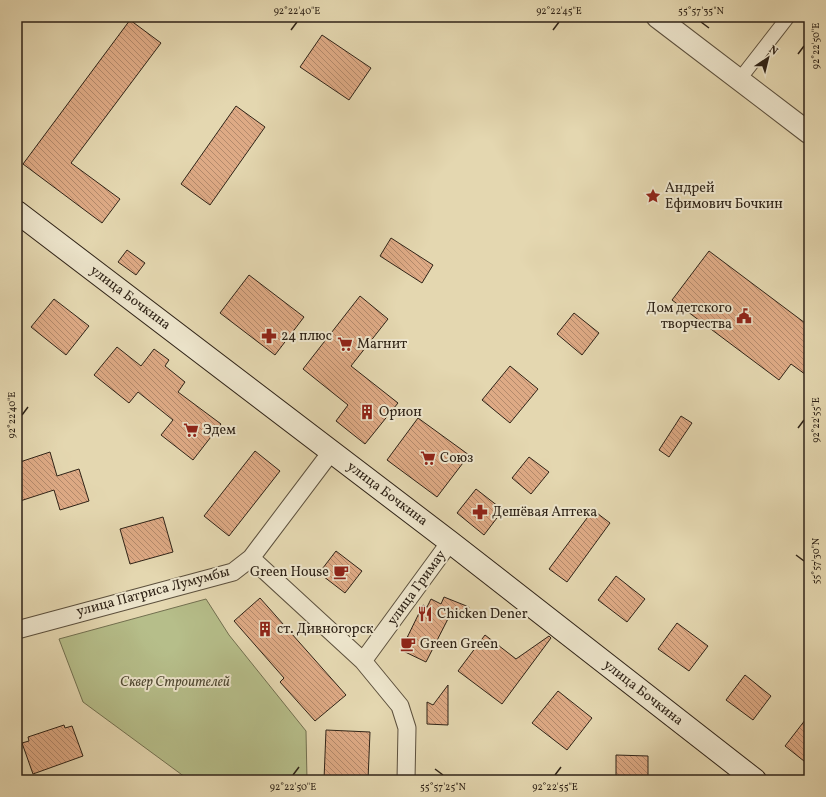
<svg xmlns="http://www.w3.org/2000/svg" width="826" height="797" viewBox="0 0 826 797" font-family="Vollkorn,serif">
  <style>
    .park { fill: #b6be8a; stroke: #727050 }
    .building { fill: url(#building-back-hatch); stroke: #2f2317 }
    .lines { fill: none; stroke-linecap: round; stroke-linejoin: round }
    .pedestrian-casing { stroke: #5c503d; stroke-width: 15 }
    .minor-casing { stroke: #5c503d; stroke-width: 19 }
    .tertiary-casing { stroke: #5c503d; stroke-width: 23 }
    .secondary-casing { stroke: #2f2317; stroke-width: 24 }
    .pedestrian { stroke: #ede5cc; stroke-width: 13 }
    .minor { stroke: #ede5cc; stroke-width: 17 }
    .tertiary { stroke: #ede5cc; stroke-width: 21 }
    .secondary { stroke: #ede5cc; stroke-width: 22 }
    .ticks { fill: none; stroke: #2f2317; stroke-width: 1.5 }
    .labels { text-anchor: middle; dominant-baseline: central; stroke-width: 4; stroke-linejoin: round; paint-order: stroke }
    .poi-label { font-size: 14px; fill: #2f2317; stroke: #ede5cc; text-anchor: start }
    .street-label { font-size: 14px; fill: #2f2317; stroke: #ede5cc }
    .park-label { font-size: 14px; font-style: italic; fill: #514a34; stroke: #ede5cc }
    .neatline { fill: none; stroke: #2f2317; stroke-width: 1.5 }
    .ticks-label { font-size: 10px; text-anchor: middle; fill: #2f2317 }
  </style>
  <defs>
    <pattern id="building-back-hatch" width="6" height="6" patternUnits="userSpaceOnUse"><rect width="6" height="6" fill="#deaa85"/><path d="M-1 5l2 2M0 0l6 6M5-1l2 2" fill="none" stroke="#b48a6c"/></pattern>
  </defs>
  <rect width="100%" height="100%" fill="#e4d7b0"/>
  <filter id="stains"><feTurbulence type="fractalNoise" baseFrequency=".005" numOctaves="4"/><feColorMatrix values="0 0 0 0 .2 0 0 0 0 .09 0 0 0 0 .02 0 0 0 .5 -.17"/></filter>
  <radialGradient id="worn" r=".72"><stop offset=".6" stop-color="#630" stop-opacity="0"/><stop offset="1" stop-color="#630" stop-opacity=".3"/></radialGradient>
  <path class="park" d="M206 599 229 635 306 731 307 780H189L83 702 59 639Z"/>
  <path class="building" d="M130 20 161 43 71 163 120 199 102 223 23 164Z
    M322 35 371 68 349 100 300 67Z
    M236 106 265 127 210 205 181 184Z
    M391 238 433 265 422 283 380 256Z
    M127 250 145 263 136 275 118 262Z
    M709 251 809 326V377L791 364 779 380 672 300Z
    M249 275 304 317 275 355 220 313Z
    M360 296 388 319 351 366 398 403 365 444 336 421 348 405 303 369Z
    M54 299 89 326 66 355 31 327Z
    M574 313 599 333 582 355 557 334Z
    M117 347 141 366 154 349 169 360 165 366 185 382 178 392 221 424 193 460 161 435 173 420 138 392 129 403 94 375Z
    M510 366 538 389 510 423 482 400Z
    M681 416 692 423 669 457 659 450Z
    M418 418 469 455 437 497 387 460Z
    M255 451 280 471 229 536 204 516Z
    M50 452 57 476 79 469 89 501 60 510 54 490 17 502V463Z
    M529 457 549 472 531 494 512 478Z
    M476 489 503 510 484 535 457 513Z
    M593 510 610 523 567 582 549 569Z
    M163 517 173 552 130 564 120 529Z
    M336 551 362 571 345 593 319 573Z
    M616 576 645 599 627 622 598 600Z
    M444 597 469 607 464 619 451 613 426 662 401 650 423 605 427 607 431 599 441 604Z
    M260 598 346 695 315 721 280 682 284 678 234 621Z
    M677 623 708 646 689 671 658 649Z
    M485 635 516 659 549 636 551 638 502 704 458 671Z
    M745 675 771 696 753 720 726 700Z
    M448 685V725L427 724V702L433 705Z
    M558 691 592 718 567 750 532 723Z
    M809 715V765L785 746Z
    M64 725 65 728 72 726 83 756 33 774 22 743 29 741 28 737Z
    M326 730 370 732 368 780H324Z
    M616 755 648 756V780H616Z"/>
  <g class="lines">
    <g class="pedestrian-casing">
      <path id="pedestrian" d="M739 80 788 17"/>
    </g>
    <g class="minor-casing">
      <path id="minor" d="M251 558 363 661 400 706 407 728 406 780
        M17 630 233 572 251 558 331 452
        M363 661 450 542"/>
    </g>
    <g class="tertiary-casing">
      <path id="tertiary" d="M657 17 809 133"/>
    </g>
    <g class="secondary-casing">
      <path id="secondary" d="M17 212 450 542 755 780"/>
    </g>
    <use href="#pedestrian" class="pedestrian"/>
    <use href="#minor" class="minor"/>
    <use href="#tertiary" class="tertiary"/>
    <use href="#secondary" class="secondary"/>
  </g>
  <path class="ticks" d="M701 22 709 28M291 30 297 22M553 30 559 22M798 54 804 46M22 415 28 407M798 428 804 420M796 555 804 561M435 769 443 775M293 775 299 767M555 775 561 767"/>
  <defs>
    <g id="sight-bare" transform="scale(1.2)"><path d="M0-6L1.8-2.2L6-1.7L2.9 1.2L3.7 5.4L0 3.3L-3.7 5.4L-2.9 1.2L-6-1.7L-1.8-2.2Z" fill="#8f2418" stroke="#ede5cc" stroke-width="2.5" paint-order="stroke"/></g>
    <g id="civic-bare" transform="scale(1.2)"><path d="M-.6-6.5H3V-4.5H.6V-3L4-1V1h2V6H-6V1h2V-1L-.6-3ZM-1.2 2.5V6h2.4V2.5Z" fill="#8f2418" stroke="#ede5cc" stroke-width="2.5" paint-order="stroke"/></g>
    <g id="pharmacy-bare" transform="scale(1.2)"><path d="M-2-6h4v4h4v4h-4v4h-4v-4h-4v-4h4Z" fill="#8f2418" stroke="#ede5cc" stroke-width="2.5" paint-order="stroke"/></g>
    <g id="supermarket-bare" transform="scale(1.2)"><path d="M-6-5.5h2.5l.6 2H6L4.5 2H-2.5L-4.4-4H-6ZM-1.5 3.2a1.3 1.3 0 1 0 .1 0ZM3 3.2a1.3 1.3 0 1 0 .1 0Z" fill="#8f2418" stroke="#ede5cc" stroke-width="2.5" paint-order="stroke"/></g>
    <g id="building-bare" transform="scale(1.2)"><path d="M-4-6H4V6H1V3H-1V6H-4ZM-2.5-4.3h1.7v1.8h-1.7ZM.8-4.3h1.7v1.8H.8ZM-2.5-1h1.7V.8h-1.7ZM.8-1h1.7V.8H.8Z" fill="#8f2418" stroke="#ede5cc" stroke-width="2.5" paint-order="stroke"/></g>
    <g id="cafe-bare" transform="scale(1.2)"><path d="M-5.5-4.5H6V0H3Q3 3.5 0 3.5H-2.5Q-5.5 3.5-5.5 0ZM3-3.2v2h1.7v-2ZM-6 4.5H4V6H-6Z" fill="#8f2418" stroke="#ede5cc" stroke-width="2.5" paint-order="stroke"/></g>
    <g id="restaurant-bare" transform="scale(1.2)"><path d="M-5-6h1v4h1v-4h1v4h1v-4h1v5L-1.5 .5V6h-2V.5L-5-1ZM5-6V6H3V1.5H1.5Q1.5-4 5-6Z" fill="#8f2418" stroke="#ede5cc" stroke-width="2.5" paint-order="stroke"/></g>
  </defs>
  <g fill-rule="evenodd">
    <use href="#sight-bare" x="653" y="196"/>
    <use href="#civic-bare" x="744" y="316"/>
    <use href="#pharmacy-bare" x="269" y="336"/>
    <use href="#supermarket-bare" x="345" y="344"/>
    <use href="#building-bare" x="367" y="412"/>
    <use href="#supermarket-bare" x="191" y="430"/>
    <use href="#supermarket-bare" x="428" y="458"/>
    <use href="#pharmacy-bare" x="480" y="512"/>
    <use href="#cafe-bare" x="341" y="572"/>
    <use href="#restaurant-bare" x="425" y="614"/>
    <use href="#building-bare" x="265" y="629"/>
    <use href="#cafe-bare" x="408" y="644"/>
  </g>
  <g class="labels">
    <g class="poi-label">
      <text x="665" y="188">Андрей<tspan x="665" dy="16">Ефимович Бочкин</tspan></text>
      <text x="732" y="308" text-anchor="end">Дом детского<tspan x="732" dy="16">творчества</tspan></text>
      <text x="281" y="336">24 плюс</text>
      <text x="357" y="344">Магнит</text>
      <text x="379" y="412">Орион</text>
      <text x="203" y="430">Эдем</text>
      <text x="440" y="458">Союз</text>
      <text x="492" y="512">Дешёвая Аптека</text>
      <text x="329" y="572" text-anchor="end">Green House</text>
      <text x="437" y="614">Chicken Dener</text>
      <text x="277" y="629">ст. Дивногорск</text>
      <text x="420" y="644">Green Green</text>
    </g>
    <g class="street-label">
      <text transform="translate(130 298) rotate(37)">улица Бочкина</text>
      <text transform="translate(387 494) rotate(37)">улица Бочкина</text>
      <text transform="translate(417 588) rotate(-54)">улица Гримау</text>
      <text transform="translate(153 592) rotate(-15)">улица Патриса Лумумбы</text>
      <text transform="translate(643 693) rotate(38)">улица Бочкина</text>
    </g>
    <g class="park-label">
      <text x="175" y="682">Сквер Строителей</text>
    </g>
  </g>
  <rect width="826" height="797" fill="none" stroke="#e4d7b0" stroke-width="44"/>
  <g transform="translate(768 58) rotate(35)" stroke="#ede5cc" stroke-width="3" paint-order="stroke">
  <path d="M0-3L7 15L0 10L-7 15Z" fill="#2f2317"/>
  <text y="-6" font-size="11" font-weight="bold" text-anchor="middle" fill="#2f2317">N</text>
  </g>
  <rect x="22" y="22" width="782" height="753" class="neatline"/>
  <g class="ticks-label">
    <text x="297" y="14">92°22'40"E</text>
    <text x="559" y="14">92°22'45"E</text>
    <text x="701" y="14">55°57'35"N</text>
    <text transform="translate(815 46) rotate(-90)" y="4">92°22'50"E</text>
    <text transform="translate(11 415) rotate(-90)" y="4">92°22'40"E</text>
    <text transform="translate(815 420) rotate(-90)" y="4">92°22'55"E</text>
    <text transform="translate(815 561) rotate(-90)" y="4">55°57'30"N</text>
    <text x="293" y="790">92°22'50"E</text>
    <text x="443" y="790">55°57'25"N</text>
    <text x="555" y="790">92°22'55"E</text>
  </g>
  <rect width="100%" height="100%" filter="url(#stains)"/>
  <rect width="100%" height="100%" fill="url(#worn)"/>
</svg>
